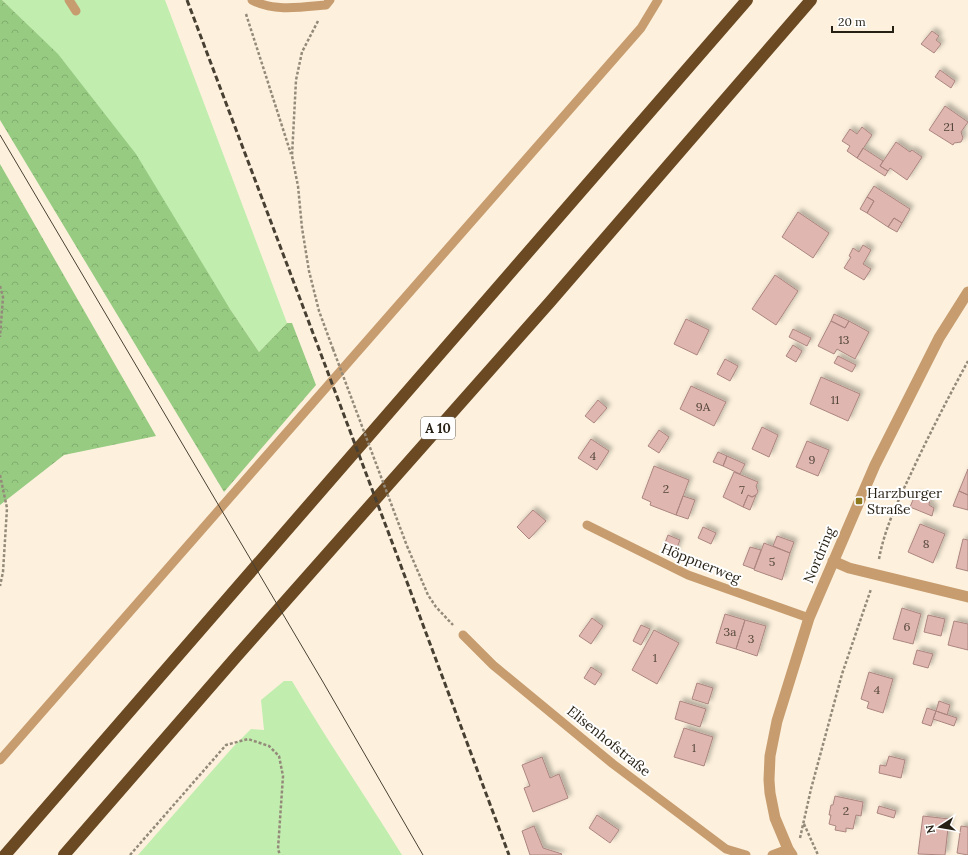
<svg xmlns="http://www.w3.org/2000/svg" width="968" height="855" viewBox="0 0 968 855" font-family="Lora,serif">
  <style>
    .grass { fill: #c1edaf }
    .forest { fill: url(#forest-crowns) }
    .building { fill: #dfb7b0; stroke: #ac8580; filter: url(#shadow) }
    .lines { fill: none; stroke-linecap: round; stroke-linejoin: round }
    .path { stroke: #948a7a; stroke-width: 2.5; stroke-dasharray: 3 2; stroke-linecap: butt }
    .service { stroke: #c79d70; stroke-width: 9 }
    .minor { stroke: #c79d70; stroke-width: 11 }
    .motorway { stroke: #6a4923; stroke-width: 12 }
    .tram { stroke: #484033; stroke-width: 1 }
    .rail { stroke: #484033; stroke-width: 3; stroke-dasharray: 6 3; stroke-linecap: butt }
    .path-bridge { stroke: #948a7a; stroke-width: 2.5; stroke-dasharray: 3 2; stroke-linecap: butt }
    .poi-dot { fill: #8d781d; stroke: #fff; stroke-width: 1.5 }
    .labels { text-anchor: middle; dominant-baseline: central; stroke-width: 4; stroke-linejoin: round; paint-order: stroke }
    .number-label { font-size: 12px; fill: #54453a }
    .shield { fill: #fff; stroke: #67625a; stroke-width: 1 }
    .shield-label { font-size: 13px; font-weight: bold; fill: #261f13 }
    .poi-label { font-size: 14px; fill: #261f13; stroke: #fff; text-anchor: start }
    .street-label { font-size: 14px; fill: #261f13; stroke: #fff }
  </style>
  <defs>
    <pattern id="forest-crowns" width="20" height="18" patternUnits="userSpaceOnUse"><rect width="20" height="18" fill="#97cb82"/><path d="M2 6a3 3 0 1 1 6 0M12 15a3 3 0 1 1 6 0" fill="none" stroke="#82ae6f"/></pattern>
    <filter id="shadow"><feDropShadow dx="3.5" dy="-3.5" stdDeviation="2" flood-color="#0004"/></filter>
  </defs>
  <rect width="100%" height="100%" fill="#fdf1dd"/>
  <path class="grass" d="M2 0H165L287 323 259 352 58 55Z
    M284 681H292C327 740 366 797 402 855H138L233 747 251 729 264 730 261 700Z"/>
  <path class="forest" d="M0 0H2L58 54 136 154 230 309 259 352 287 323H292L316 385 224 492 0 120Z
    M0 164 156 436 64 455 0 505Z"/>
  <path class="building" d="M932 31 939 36 936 40 941 44 934 53 921 44Z
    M940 70 955 81 951 88 935 77Z
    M945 106 968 122 961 132 963 138 961 142 954 143 953 145 929 130Z
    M862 127 872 135 857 158 847 151 850 146 842 141 850 129 857 134Z
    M896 142 910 152 912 150 922 157 907 180 890 168 888 171 880 166Z
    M863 148 883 161 880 166 888 171 885 176 857 158Z
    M874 186 910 209 902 223 894 218 888 227 867 213 874 201 867 197Z
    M867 197 874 201 867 213 860 209Z
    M798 212 829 233 813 258 782 237Z
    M894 218 902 223 897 232 888 227Z
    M863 245 871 250 863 264 871 269 864 280 844 268 851 257 849 256 853 248 859 252Z
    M775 275 798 291 776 325 752 309Z
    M834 314 849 321 845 328 831 321Z
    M686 319 709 330 697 355 674 344Z
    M831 321 845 328 849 321 869 332 855 359 837 349 834 354 818 346Z
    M793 329 811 338 807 346 789 337Z
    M793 345 802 351 796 362 786 356Z
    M838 356 856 365 852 372 834 363Z
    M725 359 738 366 730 381 717 374Z
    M821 377 860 394 848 421 810 404Z
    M691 386 726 402 714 426 680 409Z
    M598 400 607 408 594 423 585 416Z
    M762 427 778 435 769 457 752 449Z
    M659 430 669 437 659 453 648 446Z
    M591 439 609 451 597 470 578 458Z
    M807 441 829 450 818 476 796 467Z
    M718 452 727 456 723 466 713 462Z
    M727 456 745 464 740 474 723 466Z
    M654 466 689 480 676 515 650 505 651 502 642 498Z
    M968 469V495L959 491Z
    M734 472 758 482 756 486 758 492 756 495 752 497 748 495 743 507 723 497Z
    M959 491 968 495V510L953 506Z
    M748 495 752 497 756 495 750 510 743 507Z
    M915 495 930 499 929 505 934 508 932 516 910 507Z
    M683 496 695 500 688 519 676 515Z
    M533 510 546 521 529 539 517 527Z
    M920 524 945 534 933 563 908 552Z
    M703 527 716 533 711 544 698 538Z
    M668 535 680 540 674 555 662 551Z
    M777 536 794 542 790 553 773 546Z
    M963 539 968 540V571L956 568Z
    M764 543 790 553 782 580 754 570Z
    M750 547 761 550 754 569 743 565Z
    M902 608 921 614 913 644 893 639Z
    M725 614 745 620 736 649 716 643Z
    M928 615 945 619 941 636 924 632Z
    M592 618 603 626 591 644 579 636Z
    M745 620 766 626 757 656 736 649Z
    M954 621 968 624V650L948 645Z
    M641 625 650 629 641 645 633 641Z
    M654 630 679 643 657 684 632 670Z
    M917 650 933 654 928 668 913 664Z
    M591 667 602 674 595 685 584 678Z
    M869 672 893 679 883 713 867 708 869 702 861 699Z
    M697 683 713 688 708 704 692 699Z
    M680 701 706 709 700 727 675 719Z
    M939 701 950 705 947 715 936 711Z
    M927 708 936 711 931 726 922 723Z
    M936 711 957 718 954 726 933 719Z
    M684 728 713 737 704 766 674 757Z
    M889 756 905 760 901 778 879 773 880 765 886 766Z
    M542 757 550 778 559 774 568 798 533 812 524 788 530 786 522 765Z
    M835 796 863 802 861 816 856 815 853 829 846 828V832L835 830 836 826 829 824 831 815H829L831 805H833Z
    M879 806 896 811 894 818 877 813Z
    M597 815 619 830 610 843 589 828Z
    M923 816 949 819 945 855 918 854Z
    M534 826 543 848 562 854 561 855H530L522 831Z
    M961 826 968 827V855L957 853Z"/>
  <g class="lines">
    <path class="path" d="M246 14 291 154
      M318 21 302 52 296 80 292 156 298 186 302 228 309 271 319 311 333 349
      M0 286 3 297 0 337
      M0 475 7 508 3 572 0 586
      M407 546 428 595 436 607 453 625
      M879 559C885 526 900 497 914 467 931 431 949 396 968 361
      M804 824 818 855
      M800 838 811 789 842 674 871 589
      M130 855 226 745 248 739 269 746 279 756 283 776 278 849 280 855"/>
    <path class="service" d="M69 0 76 11
      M252 0C273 12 303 7 326 5L330 0
      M587 525 688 575 809 618
      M463 635 493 665 613 764 726 849 746 855
      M0 760 641 28 658 0
      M772 855 788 849"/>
    <path class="minor" d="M833 561 849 568 968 597
      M792 855 788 849 775 818 770 793 769 780 770 756 777 721 809 618 875 465 939 338 968 292"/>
    <path class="motorway" d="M5 855 747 0
      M64 855 236 657 550 302 811 0"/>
    <path class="tram" d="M0 135 323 682 423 855"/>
    <path class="rail" d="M187 0 395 550 509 855"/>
    <path class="path-bridge" d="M333 349 407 546"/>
  </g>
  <rect class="poi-dot" x="855" y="497" width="8" height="8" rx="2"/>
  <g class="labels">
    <g class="number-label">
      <text x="949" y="126">21</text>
      <text x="844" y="339">13</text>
      <text x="835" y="399">11</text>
      <text x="703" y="406">9A</text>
      <text x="593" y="455">4</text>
      <text x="812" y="459">9</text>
      <text x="666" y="488">2</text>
      <text x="742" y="489">7</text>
      <text x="926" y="543">8</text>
      <text x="772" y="561">5</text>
      <text x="907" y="626">6</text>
      <text x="730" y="631">3a</text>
      <text x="751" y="638">3</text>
      <text x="655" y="657">1</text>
      <text x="877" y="689">4</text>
      <text x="694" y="747">1</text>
      <text x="846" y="810">2</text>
    </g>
    <rect class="shield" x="421" y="417" width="34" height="22" rx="3"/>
    <g class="shield-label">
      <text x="438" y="428">A 10</text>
    </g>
    <g class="poi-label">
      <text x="867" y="493">Harzburger<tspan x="867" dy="16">Straße</tspan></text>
    </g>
    <g class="street-label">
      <text transform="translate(819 555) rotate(-67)">Nordring</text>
      <text transform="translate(701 563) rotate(22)">Höppnerweg</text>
      <text transform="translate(609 741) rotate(39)">Elisenhofstraße</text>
    </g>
  </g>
  <g transform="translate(940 827) rotate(258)" stroke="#ffffff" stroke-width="3" paint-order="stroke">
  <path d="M0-3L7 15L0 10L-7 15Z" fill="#261f13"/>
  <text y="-6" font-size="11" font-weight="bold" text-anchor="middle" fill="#261f13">N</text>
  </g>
  <path d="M832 26v6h61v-6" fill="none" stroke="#261f13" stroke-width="2"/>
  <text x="838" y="26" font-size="12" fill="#261f13" stroke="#ffffff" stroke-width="3" paint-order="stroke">20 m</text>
</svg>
